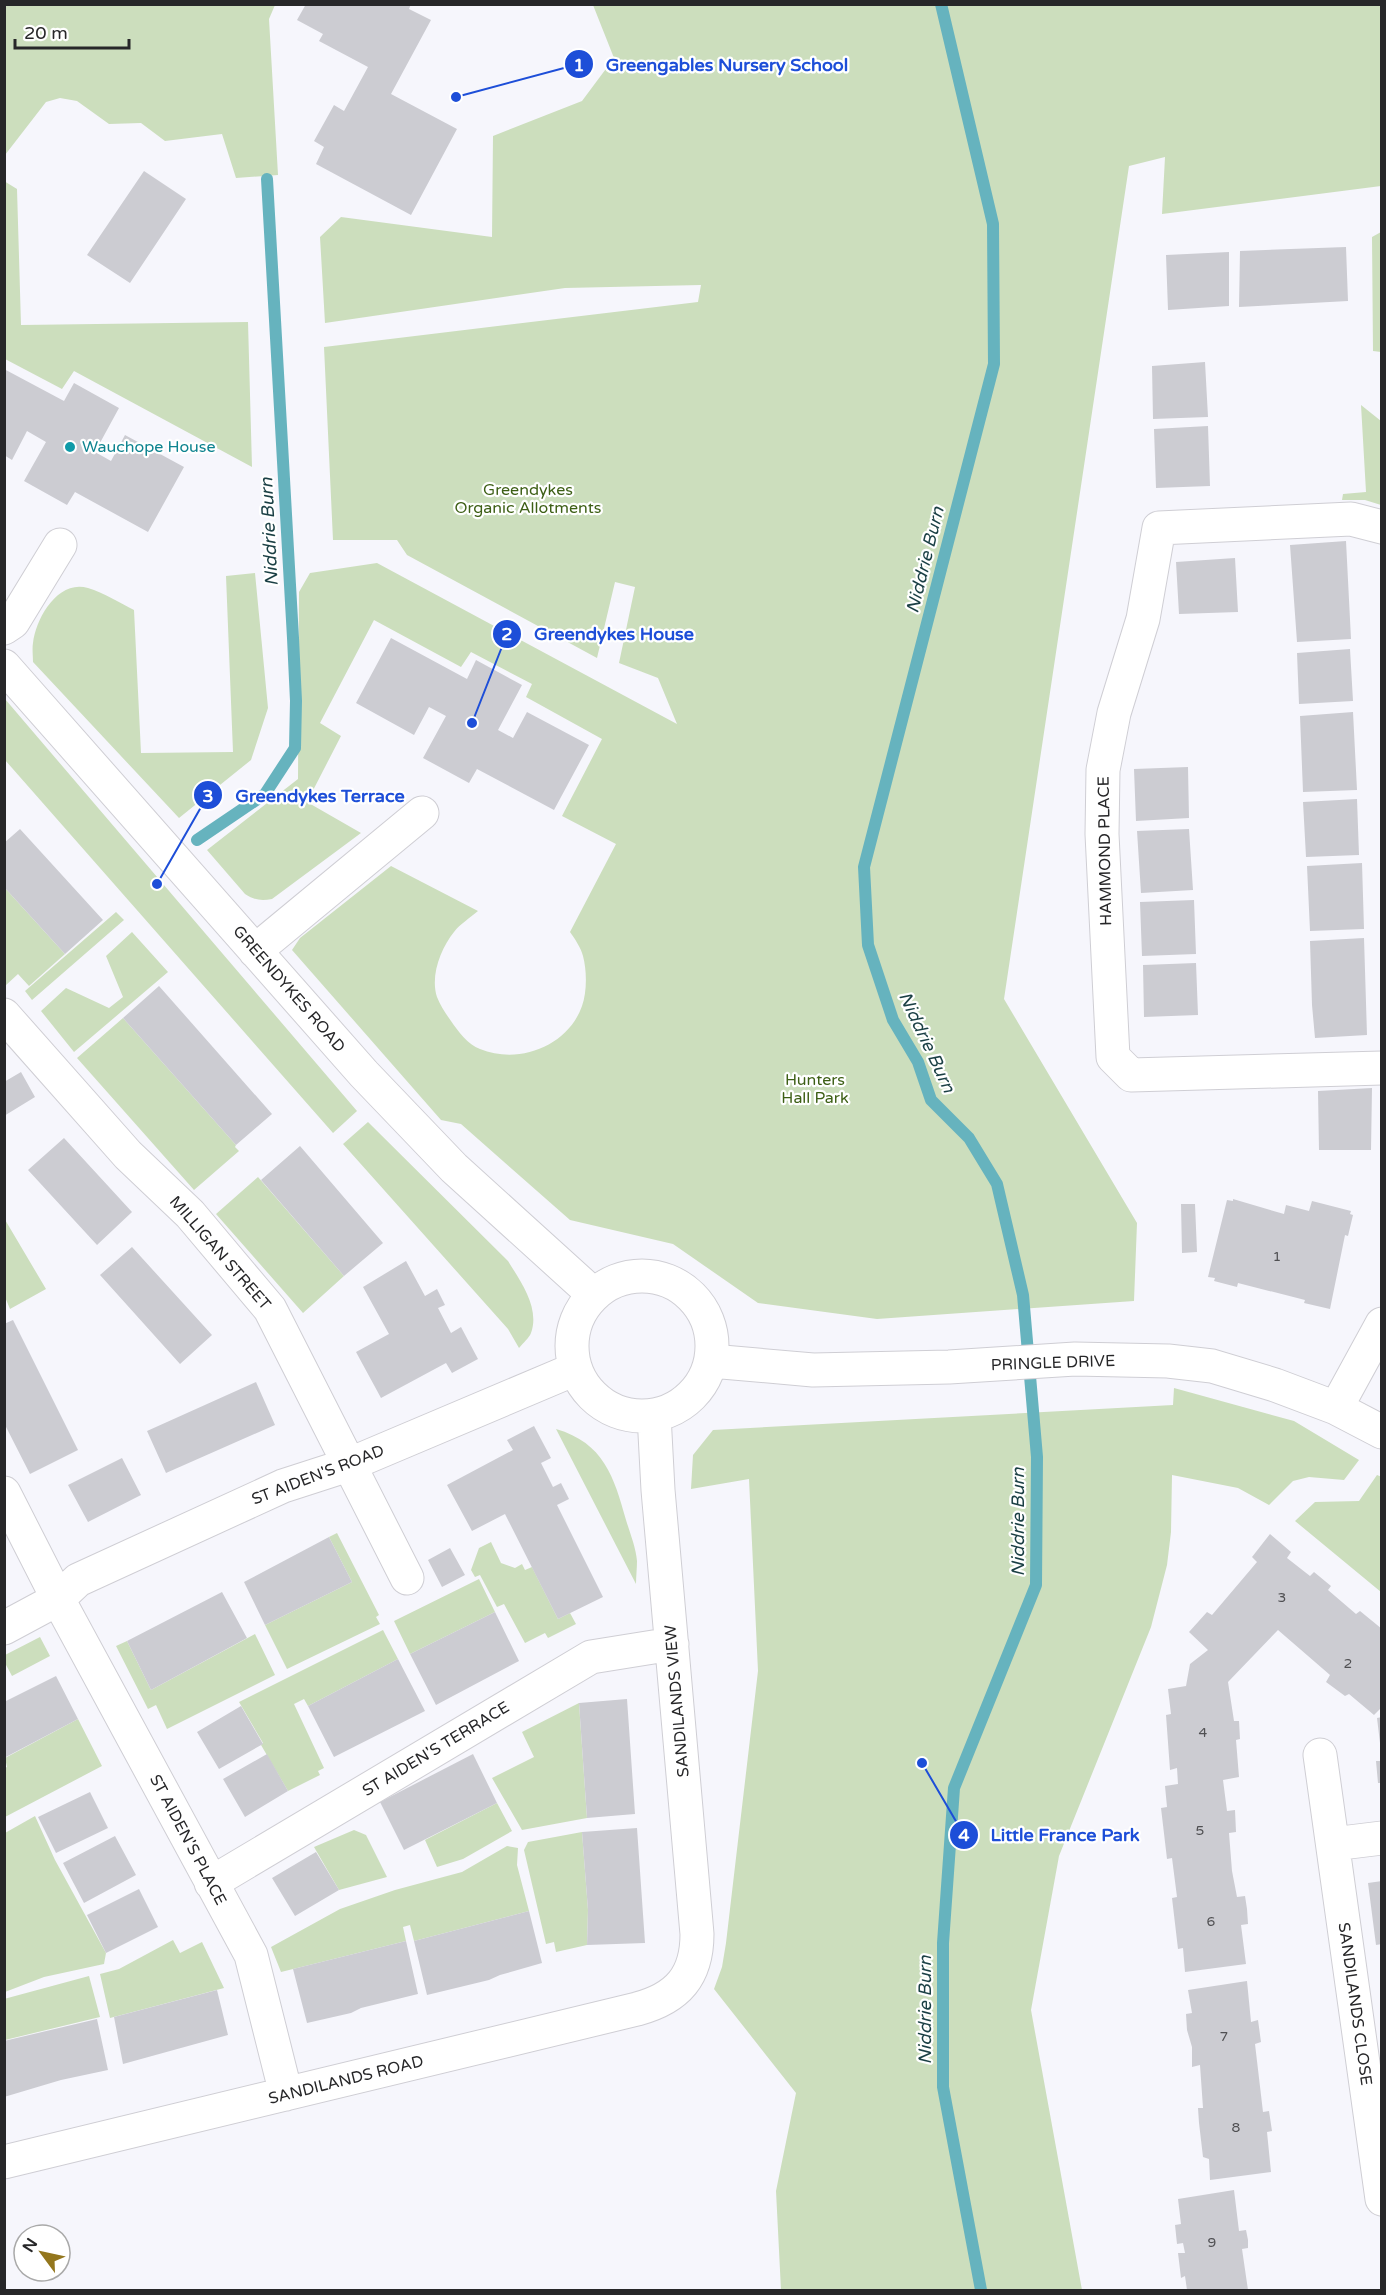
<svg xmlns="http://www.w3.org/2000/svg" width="1386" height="2295" viewBox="0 0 1386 2295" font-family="'Varela Round',sans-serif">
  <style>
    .green { fill: #ccdebd }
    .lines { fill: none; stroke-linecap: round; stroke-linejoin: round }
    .stream { stroke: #66b3be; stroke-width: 12 }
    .building { fill: #ccccd2 }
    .minor-casing { stroke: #cfced4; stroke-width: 35 }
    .minor { stroke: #fff; stroke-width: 33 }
    .culture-dot { fill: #0f9aa8; stroke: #fff; stroke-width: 2 }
    .labels { text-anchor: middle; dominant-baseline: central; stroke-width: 4.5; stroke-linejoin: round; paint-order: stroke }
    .number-label { font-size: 14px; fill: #505053 }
    .culture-label { font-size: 16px; fill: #0d838f; stroke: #fff; text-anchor: start }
    .park-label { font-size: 16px; fill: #3d5f15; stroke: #fff }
    .street-label { font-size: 16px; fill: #272729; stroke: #fff }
    .water-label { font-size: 18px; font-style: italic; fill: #1a3f44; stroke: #fff }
    .leader { fill: none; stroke: #1d4ed8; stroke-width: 2 }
    .callout-dot { fill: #1d4ed8; stroke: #fff; stroke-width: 2 }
    .mark-label { font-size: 18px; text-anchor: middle; font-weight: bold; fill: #fff }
    .callout-label { font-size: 18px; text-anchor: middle; font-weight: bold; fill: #1d4ed8; stroke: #fff; stroke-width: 4.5; stroke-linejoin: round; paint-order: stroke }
  </style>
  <rect width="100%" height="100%" fill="#f6f6fc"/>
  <path class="green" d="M5 4 275 5 269 19 278 175 236 178 222 134 165 141 141 123 109 124 77 101 60 98 46 102 5 155Z
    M593 5H1381V186L1162 214 1165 157 1129 166 1004 999 1137 1223 1134 1301 877 1319 758 1303 673 1244 570 1220 461 1124 441 1120 292 950 300 938 391 866 478 911C470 918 460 924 454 932 441 948 430 976 437 997 440 1005 446 1014 451 1021 458 1031 468 1045 480 1049 519 1065 568 1046 582 1006 587 992 587 971 583 956 581 948 575 939 570 932L616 844 562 816 602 739 526 697 532 684 471 652 461 667 374 620 320 723 341 736 307 802 361 833 272 899C261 901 254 900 245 894L207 850 298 779 299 592 310 573 377 563 677 724 658 678 619 663 635 587 615 582 597 658 407 555 397 540H333L324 347 698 302 701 285 565 288 325 323 320 237 341 217 492 237 493 136 582 101 614 58Z
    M4 181 17 189 21 325 248 322 252 467 74 371 62 389 5 359Z
    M1381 232V352L1373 351 1372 237Z
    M1361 405 1381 421V505L1365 500H1342L1343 494 1366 492Z
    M255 573 268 708 251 760 179 818 33 662C33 656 32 649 33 643 36 618 58 579 88 588 104 593 120 603 134 610L141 753 233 752 226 576Z
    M5 699 357 1111 333 1133 5 760Z
    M4 887 65 954 29 986 18 974 5 986Z
    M116 912 124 920 32 1000 25 991Z
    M132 932 168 972 74 1052 41 1011 66 988 109 1008 123 997 106 956Z
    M123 1018 236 1145 235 1147 239 1151 194 1190 77 1058Z
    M368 1122 508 1261C521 1282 540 1308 531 1333 529 1338 523 1343 519 1348L508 1329 343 1144Z
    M258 1177 344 1276 303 1313 216 1214Z
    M4 1218 46 1289 10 1309 5 1297Z
    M1174 1388 1294 1421 1359 1460 1344 1480 1309 1477 1293 1481 1269 1505 1238 1488 1172 1475 1171 1532 1167 1565 1151 1627 1059 1856 1031 2010 1082 2290H781L776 2191 796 2093 714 1989 722 1967 726 1943 758 1671 749 1479 691 1489 693 1455 713 1430 1173 1405Z
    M556 1429C604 1443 614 1477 626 1520 630 1533 636 1548 637 1561 637 1568 636 1577 636 1584Z
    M1377 1475 1382 1477 1381 1592 1295 1521 1315 1502 1359 1501Z
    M337 1533 379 1615 376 1617 380 1624 287 1669 265 1625 352 1582 329 1537Z
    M491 1542 501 1563 515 1568 522 1564 525 1570 532 1567 558 1619 570 1613 576 1624 548 1638 545 1633 525 1643 504 1604 497 1607 480 1575 475 1577 471 1570 479 1548Z
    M479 1579 495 1612 410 1654 394 1621Z
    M383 1630 398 1659 308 1706 304 1699 294 1704 324 1768 318 1771 320 1775 288 1791 261 1745 263 1743 239 1702Z
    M255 1634 275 1675 167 1729 156 1705 148 1709 116 1646 127 1641 151 1690Z
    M40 1637 50 1656 12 1676 5 1663V1655Z
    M579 1703 587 1818 522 1830 492 1778 534 1757 522 1732Z
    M78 1719 102 1766 5 1817V1768L7 1767 5 1758Z
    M497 1803 512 1831 463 1859 437 1867 425 1840Z
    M35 1816 55 1860 106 1953 104 1964 44 1977 5 1992V1833Z
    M354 1830 366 1835 387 1877 339 1890 314 1847Z
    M582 1832 588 1910 587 1945 556 1952 554 1942 546 1944 524 1850 528 1842Z
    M507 1846 518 1848 517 1865 529 1911 414 1941 410 1925 403 1927 406 1941 281 1972 271 1947 340 1909 395 1890 462 1872Z
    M173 1940 180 1953 202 1942 224 1988 110 2018 100 1974 119 1969Z
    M89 1976 100 2017 5 2040 4 1999Z"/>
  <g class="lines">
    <path class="stream" d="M941 4 993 224 994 364 864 867 868 945 893 1020 918 1062 931 1100 969 1138 997 1184 1023 1295 1037 1457 1036 1585 954 1788 943 1943V2087L981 2290
      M197 840 265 794 295 748 296 701 293 638 267 179"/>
  </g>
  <path class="building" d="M306 4H411L409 9 431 20 391 94 457 129 411 215 316 164 324 147 314 141 334 105 344 111 368 67 319 41 323 34 297 20Z
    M144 171 186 199 130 283 87 255Z
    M1346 247 1348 301 1239 307 1240 251Z
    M1229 252V306L1168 310 1166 255Z
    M1205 362 1208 417 1153 419 1152 366Z
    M4 369 64 401 74 383 119 408 95 452 111 461 125 435 184 467 148 532 75 492 67 505 24 481 46 442 27 431 12 460 4 455Z
    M1208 426 1210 486 1156 488 1154 429Z
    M1346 541 1351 639 1297 642 1290 545Z
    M1235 558 1238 612 1179 614 1176 562Z
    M391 638 467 679 476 660 522 685 498 730 513 738 527 712 589 745 554 810 477 769 469 783 423 758 446 716 429 707 414 735 356 703Z
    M1350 649 1353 701 1299 704 1297 653Z
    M1353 712 1357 790 1303 792 1300 716Z
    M1188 767 1189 818 1136 821 1134 769Z
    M1357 799 1359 855 1306 857 1303 802Z
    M20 829 103 920 65 954 4 887V843Z
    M1189 829 1193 890 1141 893 1137 831Z
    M1362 863 1364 929 1310 931 1307 866Z
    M1194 900 1196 954 1142 956 1140 902Z
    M1364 938 1367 1035 1315 1038 1312 1005 1310 941Z
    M1196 963 1198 1015 1144 1017 1143 965Z
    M159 986 272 1114 236 1145 123 1018Z
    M21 1072 35 1097 4 1116V1082Z
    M1372 1088 1371 1150H1319L1318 1091Z
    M64 1138 132 1212 97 1245 28 1170Z
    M300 1146 383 1243 344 1276 261 1180Z
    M1233 1199 1284 1214 1286 1205 1309 1211 1312 1201 1351 1211 1350 1214 1353 1215 1348 1236 1345 1235 1330 1309 1304 1303 1305 1300 1238 1283 1237 1287 1214 1281 1215 1278 1208 1277 1227 1200 1233 1201Z
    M1181 1204H1195L1197 1252 1182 1253Z
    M132 1247 212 1335 180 1364 100 1275Z
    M406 1261 425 1296 437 1289 445 1305 438 1308 451 1333 461 1327 478 1359 452 1373 446 1363 381 1398 356 1352 389 1334 363 1287Z
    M13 1320 78 1450 30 1474 4 1423V1324Z
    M256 1382 275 1425 166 1473 147 1431Z
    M534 1426 551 1458 541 1463 553 1487 561 1483 569 1499 557 1505 603 1597 558 1619 505 1514 472 1531 447 1485 513 1450 507 1440Z
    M122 1458 141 1495 88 1522 68 1485Z
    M1270 1534 1291 1552 1287 1558 1310 1576 1314 1572 1331 1586 1328 1590 1356 1614 1360 1611 1382 1629V1707L1374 1715 1349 1694 1345 1696 1326 1682 1330 1675 1278 1630 1228 1682 1234 1721H1239L1240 1739 1236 1740 1239 1777 1223 1780 1227 1811 1235 1810 1236 1832 1229 1833 1232 1871 1237 1897 1245 1896 1247 1909 1248 1924 1241 1925 1246 1964 1185 1972 1183 1948 1178 1949 1172 1898 1177 1897 1172 1858 1167 1859 1161 1808 1167 1807 1165 1786 1178 1784 1177 1768 1170 1770 1166 1715 1171 1714 1168 1689 1186 1686 1190 1664 1208 1650 1189 1632 1207 1612 1212 1615 1257 1562 1252 1557Z
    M329 1537 352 1582 265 1625 244 1582Z
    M450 1548 465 1575 442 1587 428 1560Z
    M222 1592 247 1638 151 1690 127 1641Z
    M495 1612 519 1661 436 1705 410 1654Z
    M398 1659 425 1711 334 1757 308 1706Z
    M56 1676 78 1719 4 1758V1702Z
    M627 1699 635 1814 587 1818 579 1703Z
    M241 1706 263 1744 219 1769 197 1732Z
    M1382 1717V1743H1380L1377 1718Z
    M267 1754 288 1791 245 1817 223 1779Z
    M473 1754 497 1803 404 1850 380 1802Z
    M1376 1761H1382V1783H1378Z
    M90 1792 108 1828 56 1853 38 1817Z
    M637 1828 645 1943 587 1945 588 1910 582 1832Z
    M115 1836 136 1875 84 1903 63 1863Z
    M316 1852 339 1890 295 1916 272 1878Z
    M1382 1881V1944L1376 1945 1368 1883Z
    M139 1889 158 1927 106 1953 87 1915Z
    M529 1911 542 1963 500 1975 489 1980 427 1995 414 1941Z
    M406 1941 418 1994 361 2008 351 2013 307 2023 293 1969Z
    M1247 1981 1251 2022 1258 2020 1261 2042 1255 2044 1263 2112 1269 2111 1272 2131 1267 2132 1271 2172 1210 2180 1209 2159 1203 2157 1199 2123 1198 2108H1203L1200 2065 1192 2067V2047L1187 2030 1186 2014 1192 2013 1188 1990Z
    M217 1990 228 2035 123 2064 114 2017Z
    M97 2019 108 2070 61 2080 4 2097V2041Z
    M1234 2190 1239 2231 1246 2230 1248 2240V2248L1242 2249 1248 2290H1187L1185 2276 1181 2278 1178 2253H1185L1183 2243 1177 2244 1175 2225 1181 2224 1178 2199Z"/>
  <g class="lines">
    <g class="minor-casing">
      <path id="minor" d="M1382 527 1351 519 1159 528 1143 619 1114 713 1103 770 1102 834 1113 1057 1131 1075 1382 1068
        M4 628 13 622 60 545
        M4 666 364 1074 454 1168 593 1294
        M255 951 422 813
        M4 1015 128 1155 190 1214 270 1309 407 1578
        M572 1346a70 70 0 1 1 140 0a70 70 0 1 1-140 0Z
        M711 1361 813 1370 949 1367 1075 1359 1168 1361 1212 1366 1275 1385 1336 1408 1382 1432
        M1336 1408 1382 1324
        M4 1493 58 1599 251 1955 286 2094
        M4 1628 58 1599 78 1580 283 1486 348 1465 575 1369
        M1320 1755 1382 2199
        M1333 1844 1382 1838
        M211 1883 591 1657 672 1644
        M4 2162 637 2009C678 1998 697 1976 697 1934L658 1490 654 1415"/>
    </g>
    <use href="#minor" class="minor"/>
  </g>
  <circle class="culture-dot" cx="70" cy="447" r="6"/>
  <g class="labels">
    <g class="number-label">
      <text x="1277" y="1256">1</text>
      <text x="1282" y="1597">3</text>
      <text x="1348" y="1663">2</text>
      <text x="1203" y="1732">4</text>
      <text x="1200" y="1830">5</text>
      <text x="1211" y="1921">6</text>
      <text x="1224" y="2036">7</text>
      <text x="1236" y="2127">8</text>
      <text x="1212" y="2242">9</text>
    </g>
    <g class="culture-label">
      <text x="82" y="447">Wauchope House</text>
    </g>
    <g class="park-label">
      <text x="528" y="490">Greendykes<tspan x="528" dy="18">Organic Allotments</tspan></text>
      <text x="815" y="1080">Hunters<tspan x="815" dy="18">Hall Park</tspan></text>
    </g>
    <g class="street-label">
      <text transform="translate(1105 851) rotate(-91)">HAMMOND PLACE</text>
      <text transform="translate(289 989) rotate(49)">GREENDYKES ROAD</text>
      <text transform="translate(220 1253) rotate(49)">MILLIGAN STREET</text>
      <text transform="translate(1053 1363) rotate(-2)">PRINGLE DRIVE</text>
      <text transform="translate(318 1475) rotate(-21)">ST AIDEN'S ROAD</text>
      <text transform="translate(677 1701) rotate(-95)">SANDILANDS VIEW</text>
      <text transform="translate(436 1749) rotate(-31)">ST AIDEN'S TERRACE</text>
      <text transform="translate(188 1840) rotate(62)">ST AIDEN'S PLACE</text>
      <text transform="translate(1355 2004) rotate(82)">SANDILANDS CLOSE</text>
      <text transform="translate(346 2080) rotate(-14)">SANDILANDS ROAD</text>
    </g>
    <g class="water-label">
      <text transform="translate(269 532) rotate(-93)">Niddrie Burn</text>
      <text transform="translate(925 560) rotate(-76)">Niddrie Burn</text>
      <text transform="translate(927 1042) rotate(65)">Niddrie Burn</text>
      <text transform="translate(1018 1522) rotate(-90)">Niddrie Burn</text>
      <text transform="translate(925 2010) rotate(-90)">Niddrie Burn</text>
    </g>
  </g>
  <path class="leader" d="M456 97L579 64M472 723L507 634M157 884L208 795M922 1763L964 1835"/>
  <g class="callout-dot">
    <circle cx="456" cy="97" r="6"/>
    <circle cx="472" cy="723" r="6"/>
    <circle cx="157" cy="884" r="6"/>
    <circle cx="922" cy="1763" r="6"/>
    <circle cx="579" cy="64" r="15"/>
    <circle cx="507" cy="634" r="15"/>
    <circle cx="208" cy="795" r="15"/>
    <circle cx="964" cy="1835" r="15"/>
  </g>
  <g class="mark-label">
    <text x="579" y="71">1</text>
    <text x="507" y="640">2</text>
    <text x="208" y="802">3</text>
    <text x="964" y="1841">4</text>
  </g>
  <g class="callout-label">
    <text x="727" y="71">Greengables Nursery School</text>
    <text x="614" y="640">Greendykes House</text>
    <text x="320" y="802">Greendykes Terrace</text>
    <text x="1065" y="1841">Little France Park</text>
  </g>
  <rect width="1386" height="2295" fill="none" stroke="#272729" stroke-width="12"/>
  <g transform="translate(42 2253) rotate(303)"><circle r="28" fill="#ffffff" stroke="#a9a9a9" stroke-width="1.5"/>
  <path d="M0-4.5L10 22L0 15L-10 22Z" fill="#93761d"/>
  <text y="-9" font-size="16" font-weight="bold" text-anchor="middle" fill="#272729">N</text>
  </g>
  <path d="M15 39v9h114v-9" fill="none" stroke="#272729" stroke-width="3"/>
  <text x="24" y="39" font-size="18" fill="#272729" stroke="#ffffff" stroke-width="4.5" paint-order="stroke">20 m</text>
</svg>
